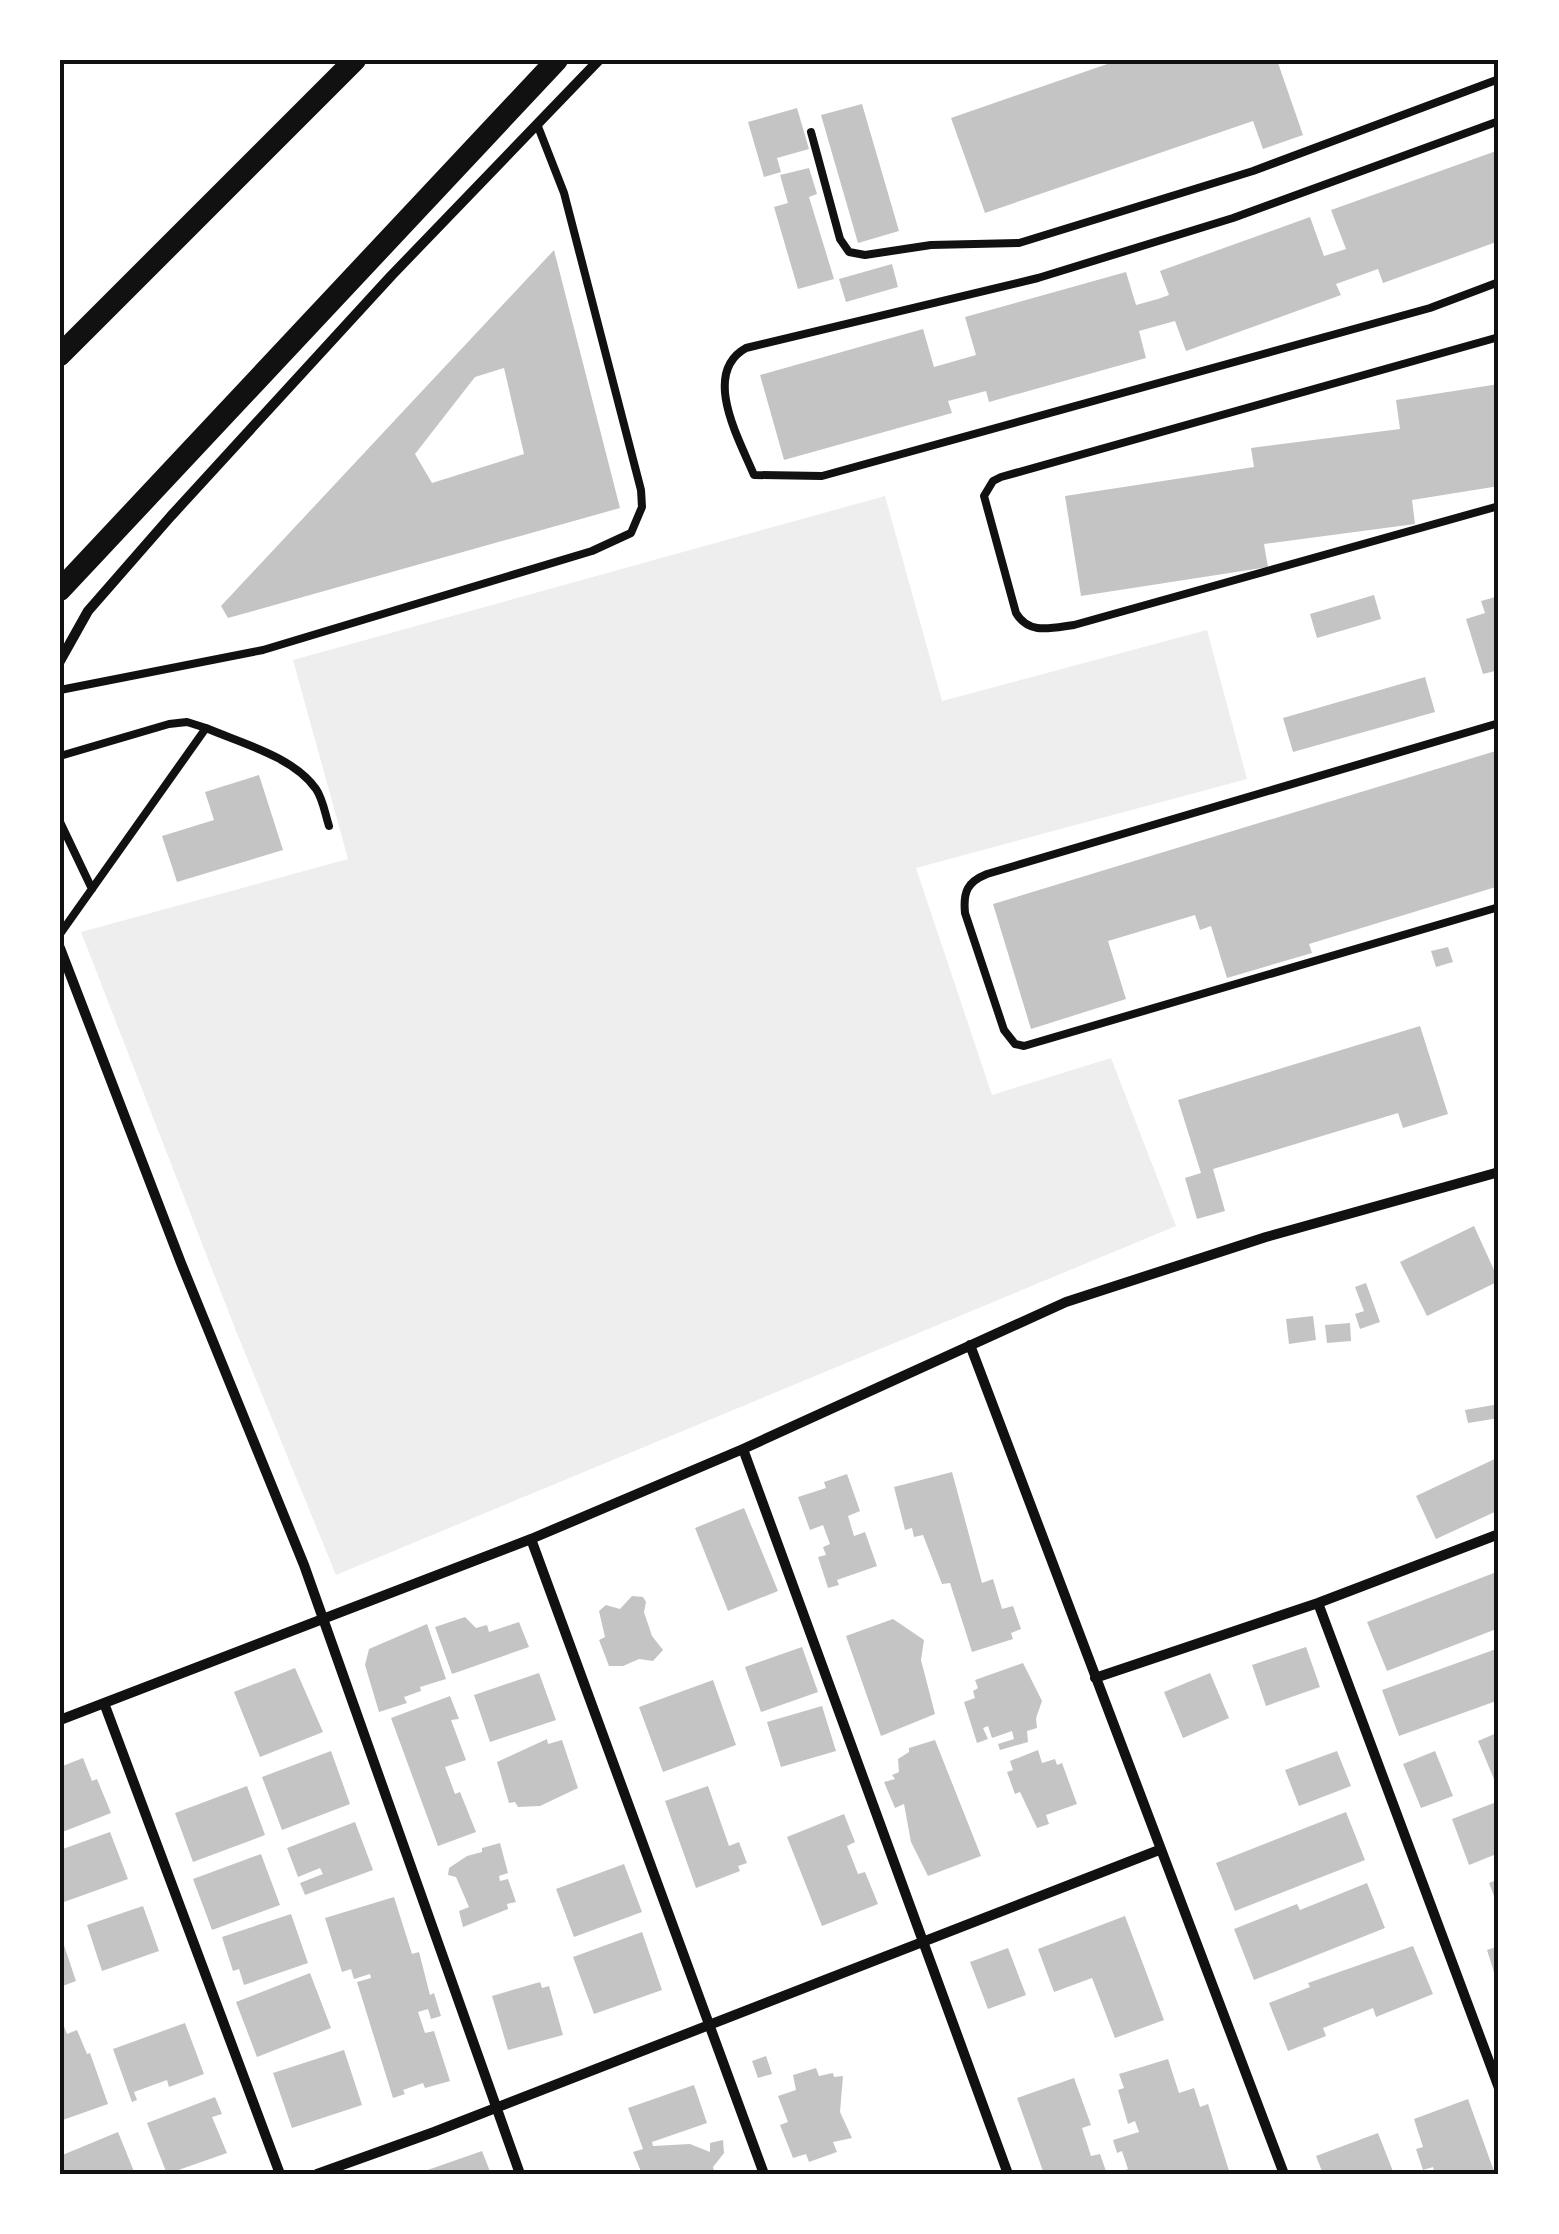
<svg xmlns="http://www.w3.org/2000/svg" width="1559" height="2234" viewBox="0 0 1559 2234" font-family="Lato,sans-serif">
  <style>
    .green { fill: #eee }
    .building { fill: #c4c4c4; fill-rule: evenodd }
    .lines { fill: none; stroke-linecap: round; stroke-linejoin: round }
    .service { stroke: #111; stroke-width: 8 }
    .minor { stroke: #111; stroke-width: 10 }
    .trunk { stroke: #111; stroke-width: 22 }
    .neatline { fill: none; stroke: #111; stroke-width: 4 }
  </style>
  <rect width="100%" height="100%" fill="#fff"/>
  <path class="green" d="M885 496 942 701 1207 630 1247 779 916 868 992 1095 1111 1058 1176 1226 336 1575 236 1331 81 932 348 859 293 660Z"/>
  <path class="building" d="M1119 60H1277L1303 135 1263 149 1253 121 985 213 951 118Z
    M862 104 899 231 858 243 821 115Z
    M797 108 809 149 777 158 781 172 764 177 748 122Z
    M1499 150V241L1383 283 1378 269 1336 284 1341 295 1186 351 1175 321 1139 331 1146 358 989 402 986 391 948 401 952 413 784 460 760 375 923 329 934 367 976 355 965 317 1126 272 1136 305 1158 299 1169 295 1160 271 1310 217 1324 256 1346 249 1331 210Z
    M809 168 817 194 809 197 834 279 798 289 774 207 788 203 780 175Z
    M554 250 620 508 228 618 221 606ZM504 368 524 454 432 483 415 454 475 377Z
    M892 264 898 287 846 302 839 279Z
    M1499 384V486L1412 500 1415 524 1264 544 1268 567 1081 596 1065 496 1254 467 1251 448 1400 429 1396 400Z
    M1374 595 1381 619 1317 638 1310 614Z
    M1499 596V670L1483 674 1466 619 1485 613 1481 601Z
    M1425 677 1435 712 1293 752 1283 718Z
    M1499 750V886L1309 944 1312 953 1227 978 1211 926 1200 930 1195 915 1108 941 1126 999 1031 1029 993 904Z
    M259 775 283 850 177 882 162 836 214 820 205 792Z
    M1448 947 1453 962 1436 967 1431 951Z
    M1420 1026 1448 1114 1403 1128 1398 1113 1213 1169 1225 1211 1197 1219 1185 1178 1201 1173 1178 1100Z
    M1474 1226 1499 1281 1427 1316 1400 1262Z
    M1366 1283 1380 1322 1360 1329 1355 1314 1364 1311 1355 1287Z
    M1313 1316 1316 1340 1289 1344 1286 1319Z
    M1350 1323 1351 1341 1327 1343 1325 1325Z
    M1499 1404V1418L1468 1423 1465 1410Z
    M1499 1457V1510L1436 1539 1416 1496Z
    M952 1472 982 1583 993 1579 1002 1609 1013 1606 1021 1629 1011 1633 1013 1639 972 1652 950 1583 942 1584 923 1535 914 1537 912 1528 905 1530 894 1487Z
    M847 1474 860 1511 848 1516 854 1536 865 1532 877 1566 837 1580 839 1585 828 1588 818 1557 826 1555 823 1547 830 1544 823 1525 810 1530 798 1497 826 1488 824 1482Z
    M744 1508 778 1591 728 1611 695 1528Z
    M1499 1571V1628L1387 1671 1367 1622Z
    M632 1596 643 1597 646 1602 644 1612 652 1636 663 1650 653 1661 639 1659 623 1666H609L599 1640 605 1637 599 1611 606 1605 620 1609Z
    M465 1617 476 1628 487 1625 489 1632 519 1622 529 1647 452 1674 435 1627Z
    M893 1619 924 1640 921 1660 935 1714 881 1736 846 1636Z
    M427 1624 446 1679 420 1687 421 1691 404 1697 407 1703 379 1712 365 1665 369 1649Z
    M802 1647 818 1692 761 1712 745 1667Z
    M1306 1647 1320 1687 1266 1706 1252 1665Z
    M1499 1648V1700L1399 1736 1382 1690Z
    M1023 1663 1042 1701 1036 1718 1037 1728 1027 1731 1028 1742 1000 1750 998 1744 1014 1739 1012 1731 992 1738 988 1726 983 1728 988 1739 977 1743 964 1702 975 1698 973 1691 978 1688 975 1680Z
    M295 1668 323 1732 260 1757 234 1692Z
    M539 1673 556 1720 490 1742 474 1695Z
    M1210 1673 1229 1718 1183 1738 1164 1692Z
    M713 1680 736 1745 663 1772 639 1707Z
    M450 1696 459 1719 451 1720 466 1760 445 1767 455 1794 460 1792 476 1832 438 1846 391 1718Z
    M822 1706 836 1751 781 1767 767 1722Z
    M1499 1732V1791L1478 1741Z
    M547 1739 548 1744 562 1740 578 1788 540 1806 518 1807 515 1802 509 1803 497 1762Z
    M935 1740 981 1856 928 1876 911 1842 904 1804 895 1808 884 1782 895 1779 892 1775 899 1772 898 1759 909 1752V1748Z
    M1038 1750 1042 1763 1055 1759 1057 1765 1062 1763 1077 1804 1046 1815 1049 1824 1037 1828 1020 1792 1015 1794 1007 1772 1013 1770 1010 1761Z
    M331 1751 350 1804 282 1830 262 1777Z
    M1337 1751 1351 1786 1299 1806 1285 1770Z
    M1435 1751 1453 1796 1421 1808 1403 1764Z
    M83 1758 92 1781 97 1779 111 1813 60 1833V1767Z
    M247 1786 265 1835 193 1862 175 1813Z
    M708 1786 729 1846 739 1842 747 1863 738 1866 740 1871 696 1888 665 1801Z
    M1499 1801V1853L1469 1865 1452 1819Z
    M1346 1812 1365 1860 1235 1911 1216 1863Z
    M844 1814 855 1842 847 1846 858 1874 865 1872 878 1904 822 1926 787 1837Z
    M355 1822 373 1870 305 1895 300 1883 323 1874 320 1868 298 1877 287 1848Z
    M110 1832 128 1879 64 1902 60 1892V1850Z
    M500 1843 508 1873 499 1876 500 1881 508 1879 516 1902 507 1904 508 1909 463 1927 459 1911 469 1907 456 1877 448 1875 449 1868 467 1856 482 1852V1848Z
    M261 1854 280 1905 212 1930 193 1879Z
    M624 1864 642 1912 574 1937 556 1889Z
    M1499 1879V1909L1489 1883Z
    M1367 1883 1385 1928 1254 1980 1234 1929 1297 1904 1300 1910Z
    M394 1897 412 1954 419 1952 430 1995 434 1993 441 2016 431 2019 428 2009 418 2012 425 2033 434 2031 450 2081 425 2088 423 2083 403 2090 405 2094 393 2098 357 1982 371 1978 370 1974 354 1979 351 1969 342 1972 325 1918Z
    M143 1906 159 1951 102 1971 87 1925Z
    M291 1914 308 1963 244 1985 239 1969 233 1971 222 1937Z
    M1125 1916 1164 2020 1115 2038 1092 1978 1054 1992 1038 1949Z
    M642 1932 662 1990 594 2014 573 1957Z
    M61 1936 76 1981 60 1987V1937Z
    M1413 1946 1433 1994 1376 2017 1373 2008 1323 2028 1326 2036 1288 2051 1269 2003 1310 1987 1308 1983Z
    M1499 1946V1985H1498L1487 1950Z
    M1008 1948 1026 1995 988 2009 970 1962Z
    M310 1973 331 2028 257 2057 236 2002Z
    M540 1982 542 1988 549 1986 563 2035 508 2050 492 1996Z
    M60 2016 67 2034 77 2030 87 2054 90 2053 108 2104 60 2121Z
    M185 2023 204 2074 169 2087 167 2080 134 2092 137 2100 132 2102 113 2049Z
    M344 2050 362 2105 292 2128 273 2073Z
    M766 2056 772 2074 758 2078 752 2061Z
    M1168 2059 1179 2093 1194 2088 1200 2107 1208 2104 1230 2174H1116L1128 2169 1122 2151 1117 2153 1113 2140 1139 2132 1135 2121 1128 2124 1118 2090 1124 2088 1119 2074Z
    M816 2068 819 2076 833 2073 834 2077 843 2076 840 2112 852 2138 833 2142 837 2152 809 2162 806 2154 793 2158 780 2125 788 2122 778 2096 796 2090 793 2075Z
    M1074 2078 1091 2125 1082 2128 1091 2156 1100 2154 1107 2174H1044L1017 2098Z
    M694 2085 707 2123 652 2142 653 2146 690 2144 710 2152V2143L723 2140 724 2153 713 2167 715 2174H642L633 2152 643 2149 628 2108Z
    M215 2097 222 2114 212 2117 227 2153 167 2174 147 2123Z
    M1468 2099 1495 2174H1435L1433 2167 1423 2170 1416 2149 1423 2147 1414 2119Z
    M118 2132 135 2174H65L60 2156Z
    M1378 2133 1394 2174H1323L1316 2156Z
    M482 2151 491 2174H419V2173Z"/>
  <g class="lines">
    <path class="service" d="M1499 121 1233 218 1038 278 746 348C701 373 739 439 754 475L822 476 1430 308 1499 282
      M811 132 840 239 849 252 865 255 931 245 1019 243 1253 171 1499 79
      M1499 337 1001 477 993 481 984 496 1016 613C1029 635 1051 628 1074 625L1499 506
      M60 690 263 650 592 551 631 533 642 507 641 490 564 193 537 124
      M1499 723 987 874C967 882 963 892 965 913L1004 1030 1015 1044 1024 1046 1499 907
      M206 728C241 743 294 757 316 789 323 799 325 814 329 826
      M60 756 169 724 187 722 206 728 60 934
      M60 822 92 889"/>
    <path class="minor" d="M60 661 88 611 171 516 391 276 599 60
      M60 948 181 1263 304 1565 520 2174
      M970 1345 1284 2174
      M743 1449 1008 2174
      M531 1539 764 2174
      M1318 1603 1499 2088
      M1095 1678 1318 1603 1499 1534
      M104 1703 280 2174
      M60 1720 531 1539 743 1449 1066 1302 1266 1237 1499 1172
      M317 2174 434 2132 1159 1850"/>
    <path class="trunk" d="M60 355 355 60
      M60 590 557 60"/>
  </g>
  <rect width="1559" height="2234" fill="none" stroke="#ffffff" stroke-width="125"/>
  <rect x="62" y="62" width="1434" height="2110" class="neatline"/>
</svg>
